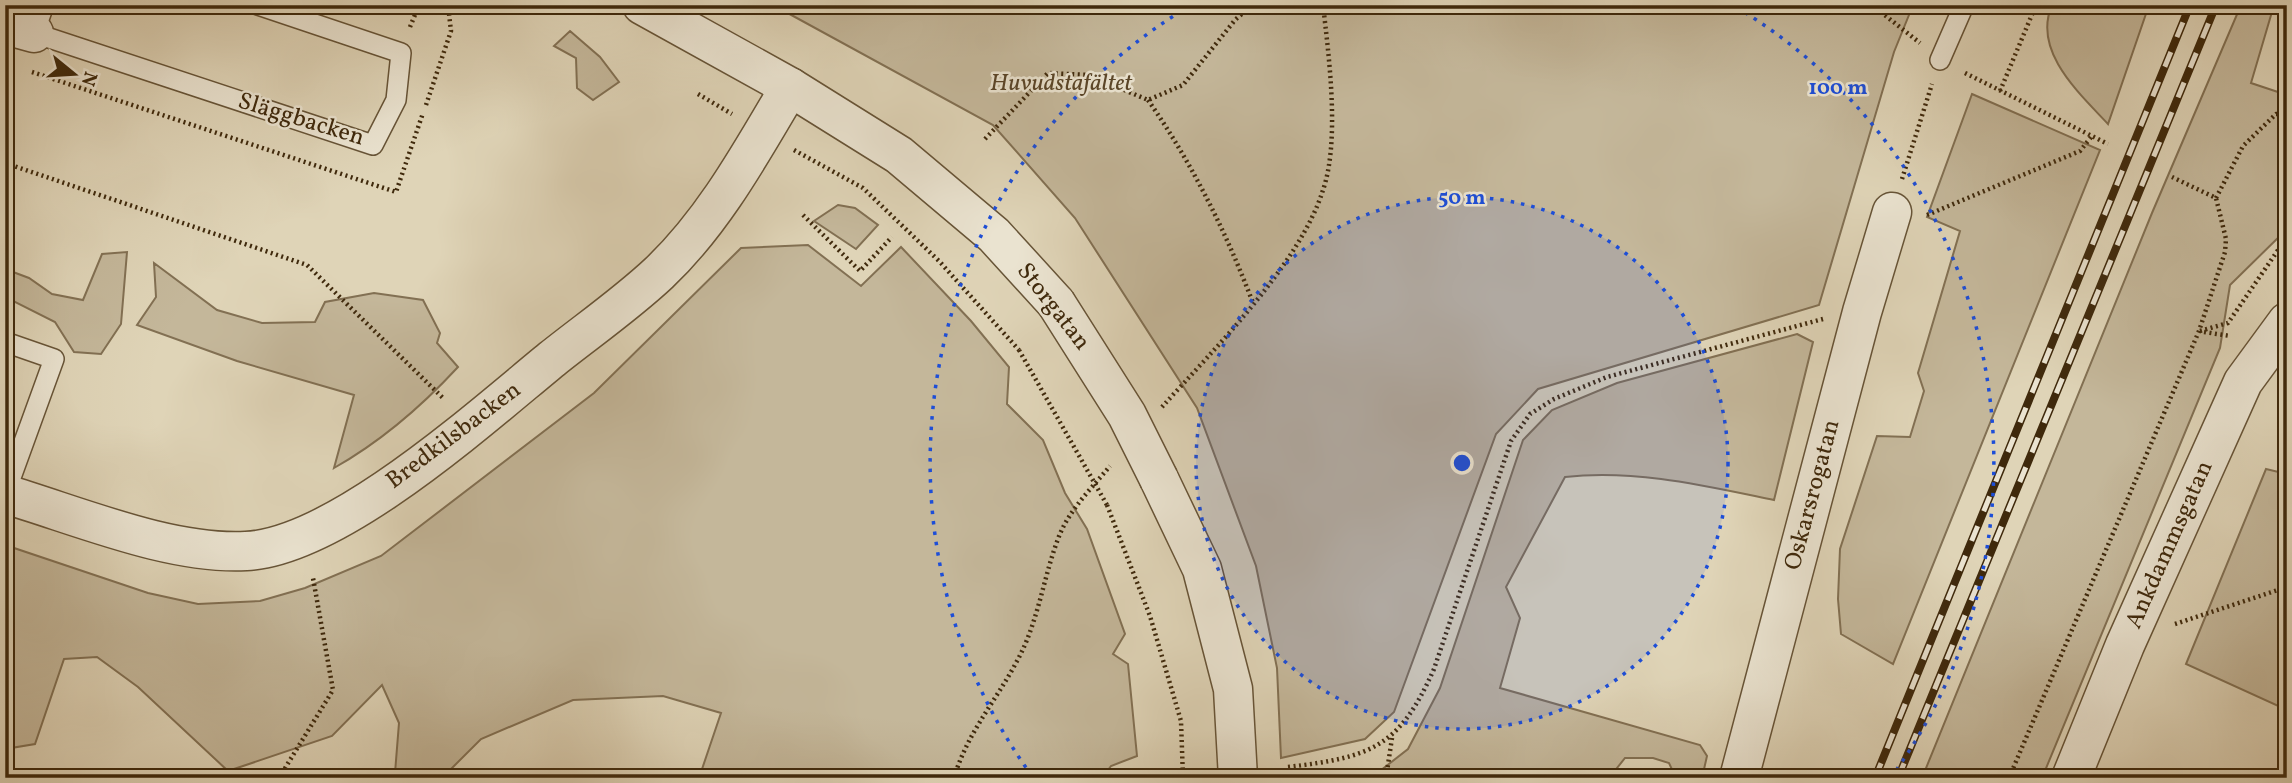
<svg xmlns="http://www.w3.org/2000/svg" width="2292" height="783" viewBox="0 0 2292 783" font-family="Vollkorn,serif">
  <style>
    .green { fill: #c4b79a; stroke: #827053; stroke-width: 2 }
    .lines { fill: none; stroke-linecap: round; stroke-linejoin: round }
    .service-casing { stroke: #675437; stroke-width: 22 }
    .minor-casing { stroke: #675437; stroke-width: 41 }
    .tertiary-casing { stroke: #675437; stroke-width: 41 }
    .path { stroke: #3f290c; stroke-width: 4.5; stroke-dasharray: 2 3.5; stroke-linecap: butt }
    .service { stroke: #eae3d0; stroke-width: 19 }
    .minor { stroke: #eae3d0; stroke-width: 38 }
    .tertiary { stroke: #eae3d0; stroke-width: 38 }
    .rail-casing { stroke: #3f290c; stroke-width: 8 }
    .rail { stroke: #eae3d0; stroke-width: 5; stroke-dasharray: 16; stroke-linecap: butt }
    .tertiary-bridge-casing { stroke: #675437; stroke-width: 41; stroke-linecap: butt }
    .path-bridge { stroke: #3f290c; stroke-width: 4.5; stroke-dasharray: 2 3.5; stroke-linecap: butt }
    .tertiary-bridge { stroke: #eae3d0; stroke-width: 38 }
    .ring { fill: none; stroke: #1d4ed8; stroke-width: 3.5; stroke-dasharray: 3.5 7 }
    .labels { text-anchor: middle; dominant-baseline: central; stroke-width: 5; stroke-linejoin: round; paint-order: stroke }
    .park-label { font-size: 24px; font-style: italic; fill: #5a4528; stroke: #eae3d0 }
    .street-label { font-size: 24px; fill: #3f290c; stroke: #eae3d0 }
    .centre { fill: #1d4ed8; stroke: #eae3d0; stroke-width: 3.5 }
    .ring-label { font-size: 21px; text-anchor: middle; font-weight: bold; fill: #1d4ed8; stroke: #eae3d0; stroke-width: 5; stroke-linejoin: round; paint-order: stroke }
  </style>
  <rect width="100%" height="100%" fill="#dfd4b7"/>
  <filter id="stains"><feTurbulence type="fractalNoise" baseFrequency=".00286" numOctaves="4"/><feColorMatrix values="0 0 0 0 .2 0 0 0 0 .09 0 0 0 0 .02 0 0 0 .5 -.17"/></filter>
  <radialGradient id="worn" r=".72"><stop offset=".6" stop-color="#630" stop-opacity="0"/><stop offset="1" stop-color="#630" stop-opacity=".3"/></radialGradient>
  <path class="green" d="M773 5H1913L1894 52 1819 305 1538 389 1496 434 1394 712 1365 739 1281 758 1277 668 1256 566 1197 408 1075 218 993 125Z
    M2052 5H2149L2108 124C2079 93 2032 51 2052 5Z
    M2241 5H2274L2251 83 2287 95V229L2230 285 2220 348 2042 778H1922L2152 213Z
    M570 31 600 57 619 82 593 100 577 88 576 58 554 46Z
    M1972 94 2100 150 1893 664 1841 634 1838 599 1840 549 1877 436 1910 437 1924 391 1918 373 1960 231 1927 217Z
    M838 205 855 208 878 225 856 249 814 221Z
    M808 245 861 286 901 247 971 321 1009 367 1007 404 1043 440 1065 493 1087 529 1125 634 1113 654 1128 664 1137 756 1111 766 1102 778H699L721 713 663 696 573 700 481 739 442 778H386L395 773 399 723 382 685 332 736 228 771 138 687 97 657 64 659 35 744 5 749V545L148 593 198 604 260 601 305 588 381 556 594 393 741 248Z
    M127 252 121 324 101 354 74 352 55 322 5 297V269L29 278 52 294 83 300 102 254Z
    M154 263 217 310 262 323 315 322 325 302 374 293 423 300 440 333 437 343 458 367C421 407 382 441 334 468L354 395 237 361 137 325 156 297Z
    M1797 334 1813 342 1774 500C1706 486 1635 469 1565 477L1506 587 1520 618 1500 688 1700 745 1707 756 1702 778H1676L1669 763 1653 758H1625L1609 778H1371L1408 749 1440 688 1523 440 1552 410 1617 383Z
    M2266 469 2287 474V710L2186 664Z"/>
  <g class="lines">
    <g class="service-casing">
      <path id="service" d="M44 5 34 33 373 145 396 100 401 53 258 5
        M1940 60 1964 5
        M5 342 54 359 5 494"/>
    </g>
    <g class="minor-casing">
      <path id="minor" d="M5 25 34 33
        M5 494C79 516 170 555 246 551 337 547 481 417 552 359 587 331 626 304 659 273 714 221 752 151 790 87
        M1739 778 1862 312 1892 212
        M2071 778 2125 645 2243 382 2287 322"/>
    </g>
    <g class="tertiary-casing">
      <path id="tertiary" d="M642 5 790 87 899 155 994 235 1056 303
        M1159 479 1202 569 1233 689 1238 778"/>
    </g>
    <path class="path" d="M1872 5 1920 43
      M410 27 419 5
      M32 72 396 192 423 113
      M1965 73 2108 144
      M2000 91 2036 5
      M698 94 732 114
      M1148 100C1192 163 1226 232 1253 303
      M426 105 451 31 448 5
      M985 139 1048 73 1089 75 1148 100 1183 85 1235 20 1252 5
      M794 150 863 188 939 261 1019 350
      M5 163 307 265 444 399
      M1902 179 1932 84
      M2216 198 2243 146 2276 114H2287
      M803 215 860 271 892 237
      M1927 215 2080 151 2092 136
      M2200 331 2228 323 2287 237
      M2204 332 2230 336
      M1162 407C1214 349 1300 264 1323 190 1340 141 1329 57 1323 5
      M1107 505 1150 616 1181 721 1183 778
      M2175 624 2287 587
      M1288 767C1371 757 1399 748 1434 669L1511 441 1530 414 1554 399 1607 377 1823 319
      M279 778 333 690 313 578
      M954 778C967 733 996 701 1017 661 1038 623 1043 579 1058 539 1068 511 1091 489 1110 466
      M1386 778 1392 738
      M2009 778 2199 331 2225 252 2226 239 2216 198 2172 177"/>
    <use href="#service" class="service"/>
    <use href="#minor" class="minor"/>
    <use href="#tertiary" class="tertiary"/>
    <g class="rail-casing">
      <path id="rail" d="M1875 778 2190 5
        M1898 778 2216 5"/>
    </g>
    <use href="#rail" class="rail"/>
    <g class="tertiary-bridge-casing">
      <path id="tertiary-bridge" d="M1056 303 1127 415 1159 479"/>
    </g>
    <path class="path-bridge" d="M1019 350 1107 505"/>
    <use href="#tertiary-bridge" class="tertiary-bridge"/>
  </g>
  <circle cx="1462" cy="463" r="266" fill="#1d4ed8" fill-opacity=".12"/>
  <g class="ring">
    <circle cx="1462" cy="463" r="266"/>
    <path d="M1032 776A532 532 0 0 1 1188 7M1736 7A532 532 0 0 1 1892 776"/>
  </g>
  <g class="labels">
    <g class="park-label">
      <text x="1061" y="84">Huvudstafältet</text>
    </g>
    <g class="street-label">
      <text transform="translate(301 120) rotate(17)">Släggbacken</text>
      <text transform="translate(1053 307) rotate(52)">Storgatan</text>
      <text transform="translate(454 436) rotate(-37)">Bredkilsbacken</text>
      <text transform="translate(1813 495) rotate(-75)">Oskarsrogatan</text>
      <text transform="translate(2170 545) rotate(-66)">Ankdammsgatan</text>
    </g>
  </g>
  <circle cx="1462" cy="463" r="10" class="centre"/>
  <g class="ring-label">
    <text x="1838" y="94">100 m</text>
    <text x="1462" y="204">50 m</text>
  </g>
  <rect width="2292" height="783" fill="none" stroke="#dfd4b7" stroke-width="28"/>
  <rect x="7" y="7" width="2278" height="769" fill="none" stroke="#3f290c" stroke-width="3.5"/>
  <rect x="14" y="14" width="2264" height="755" fill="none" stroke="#3f290c" stroke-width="2"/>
  <g transform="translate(74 74) rotate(108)" stroke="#eae3d0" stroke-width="5" paint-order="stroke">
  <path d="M0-5L12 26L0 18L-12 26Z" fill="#3f290c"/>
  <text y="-10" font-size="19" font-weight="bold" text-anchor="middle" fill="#3f290c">N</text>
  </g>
  <rect width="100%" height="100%" filter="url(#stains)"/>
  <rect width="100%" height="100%" fill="url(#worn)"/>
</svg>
